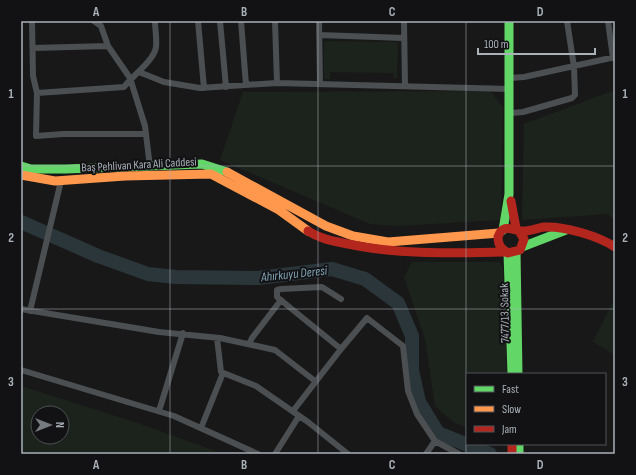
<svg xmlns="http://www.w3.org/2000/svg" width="636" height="475" viewBox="0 0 636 475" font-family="'Sofia Sans Condensed',sans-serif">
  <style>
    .green { fill: #1c231c; fill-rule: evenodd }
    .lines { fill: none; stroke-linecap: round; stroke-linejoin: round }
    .river { stroke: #2b363b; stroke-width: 14 }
    .street { stroke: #4c4f51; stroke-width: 6 }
    .fast { stroke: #63d668; stroke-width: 9 }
    .slow { stroke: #ff974d; stroke-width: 9 }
    .jam { stroke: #b3261e; stroke-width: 9 }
    .grid { fill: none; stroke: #a9b1b9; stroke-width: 1; stroke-opacity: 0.55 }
    .labels { text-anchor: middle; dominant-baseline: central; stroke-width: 4; stroke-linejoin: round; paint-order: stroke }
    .street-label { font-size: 12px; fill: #a9b1b9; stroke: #121214 }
    .water-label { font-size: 13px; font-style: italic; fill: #80a4b5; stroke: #121214 }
    .neatline { fill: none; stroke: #a9b1b9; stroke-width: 1.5 }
    .grid-label { font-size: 13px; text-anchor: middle; font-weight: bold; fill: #a9b1b9 }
  </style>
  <rect width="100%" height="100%" fill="#181818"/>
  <path class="green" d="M324 41 398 42 397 78H394L393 73 330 72V79H324Z
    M615 90V221L608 214 522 220 524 124Z
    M490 91 503 107 501 220 398 226 370 224 220 160 243 92Z
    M412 262H499L503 268 507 374H467V428L453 422 435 406 425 339 404 277Z
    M615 298V355L593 342Z
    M21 386 138 423 215 451 214 454H21ZM38 413H62V437H38Z"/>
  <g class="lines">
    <path class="river" d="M21 222 98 256 148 274 176 277 258 278 332 269 365 279 398 303 412 336V370L419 402 438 433 490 454"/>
    <path class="street" d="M32 21 33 76 37 93 36 136 63 134H146
      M94 21 101 26 108 46 130 78 145 126 150 167
      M198 21 204 88
      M220 21 226 87
      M241 21 246 85
      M275 21 277 83
      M319 21 320 84
      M404 21 405 86
      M608 21 613 58
      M319 35 404 38
      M33 48 108 46
      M139 72 164 82 200 88 277 83 510 89
      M510 78 524 77 615 57
      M37 93 124 87C132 76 154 61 156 47 157 39 155 29 155 21
      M511 113 523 112 572 98 575 95 574 67 567 21
      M341 299 322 287 281 289 277 290V297L341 349
      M21 309 159 332 220 338 275 350 315 381
      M30 311 61 181
      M217 338 221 372 256 386 308 422 348 454
      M249 344 252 338 281 300
      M21 370 174 416 258 454
      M159 411 183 333
      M293 411 341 349 367 318 403 346 408 391 417 414 435 441
      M201 428 223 373
      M275 454 299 416
      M426 454 435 441 459 454"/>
    <path class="fast" d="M21 166 31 169H65L202 164 227 172
      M503 230 509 194V21
      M522 247 566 230
      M516 252 518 374
      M508 253 512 374
      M519 444V454"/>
    <path class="slow" d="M227 172 326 226 353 236 388 242 499 233
      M21 175 55 181 125 176 211 174 279 210 308 231"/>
    <path class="jam" d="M511 201 516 228
      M308 231C320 239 333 241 348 244 399 255 452 253 504 252
      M519 231 524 239 520 250 508 253C501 249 498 245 498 237 503 222 513 231 523 231 531 231 537 228 544 227 565 226 598 236 615 247
      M512 444V454"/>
  </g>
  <path class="grid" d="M170 21V454M318 21V454M466 21V454M21 166H615M21 309H615"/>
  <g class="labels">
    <g class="street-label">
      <text transform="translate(139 165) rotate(-3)">Baş Pehlivan Kara Ali Caddesi</text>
      <text transform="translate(505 313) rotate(-91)">7477/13. Sokak</text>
    </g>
    <g class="water-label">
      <text transform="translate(294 274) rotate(-6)">Ahırkuyu Deresi</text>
    </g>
  </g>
  <rect width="636" height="475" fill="none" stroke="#121214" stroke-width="44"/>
  <rect x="466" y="373" width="140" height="72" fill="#121214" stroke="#4e5256"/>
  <rect x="474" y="386" width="20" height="6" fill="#63d668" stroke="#4e5256"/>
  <text x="502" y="393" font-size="12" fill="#a9b1b9">Fast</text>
  <rect x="474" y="406" width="20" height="6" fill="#ff974d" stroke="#4e5256"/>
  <text x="502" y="413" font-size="12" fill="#a9b1b9">Slow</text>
  <rect x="474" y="426" width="20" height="6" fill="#b3261e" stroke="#4e5256"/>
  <text x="502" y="433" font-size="12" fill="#a9b1b9">Jam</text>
  <g transform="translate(50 425) rotate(90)"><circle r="19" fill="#121214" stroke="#4e5256"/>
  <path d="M0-3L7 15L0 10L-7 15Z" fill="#767b81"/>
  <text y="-6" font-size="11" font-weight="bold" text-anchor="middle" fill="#a9b1b9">N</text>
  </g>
  <path d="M478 48v6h117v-6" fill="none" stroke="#a9b1b9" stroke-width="2"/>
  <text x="484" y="48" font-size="12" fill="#a9b1b9" stroke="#121214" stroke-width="3" paint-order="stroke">100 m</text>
  <rect x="22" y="22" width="592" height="431" class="neatline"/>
  <g class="grid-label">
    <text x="96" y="16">A</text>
    <text x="244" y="16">B</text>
    <text x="392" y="16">C</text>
    <text x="540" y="16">D</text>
    <text x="11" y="98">1</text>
    <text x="625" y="98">1</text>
    <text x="11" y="242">2</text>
    <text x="625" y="242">2</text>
    <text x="11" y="386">3</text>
    <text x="625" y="386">3</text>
    <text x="96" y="469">A</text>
    <text x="244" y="469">B</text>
    <text x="392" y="469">C</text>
    <text x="540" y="469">D</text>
  </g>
</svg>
